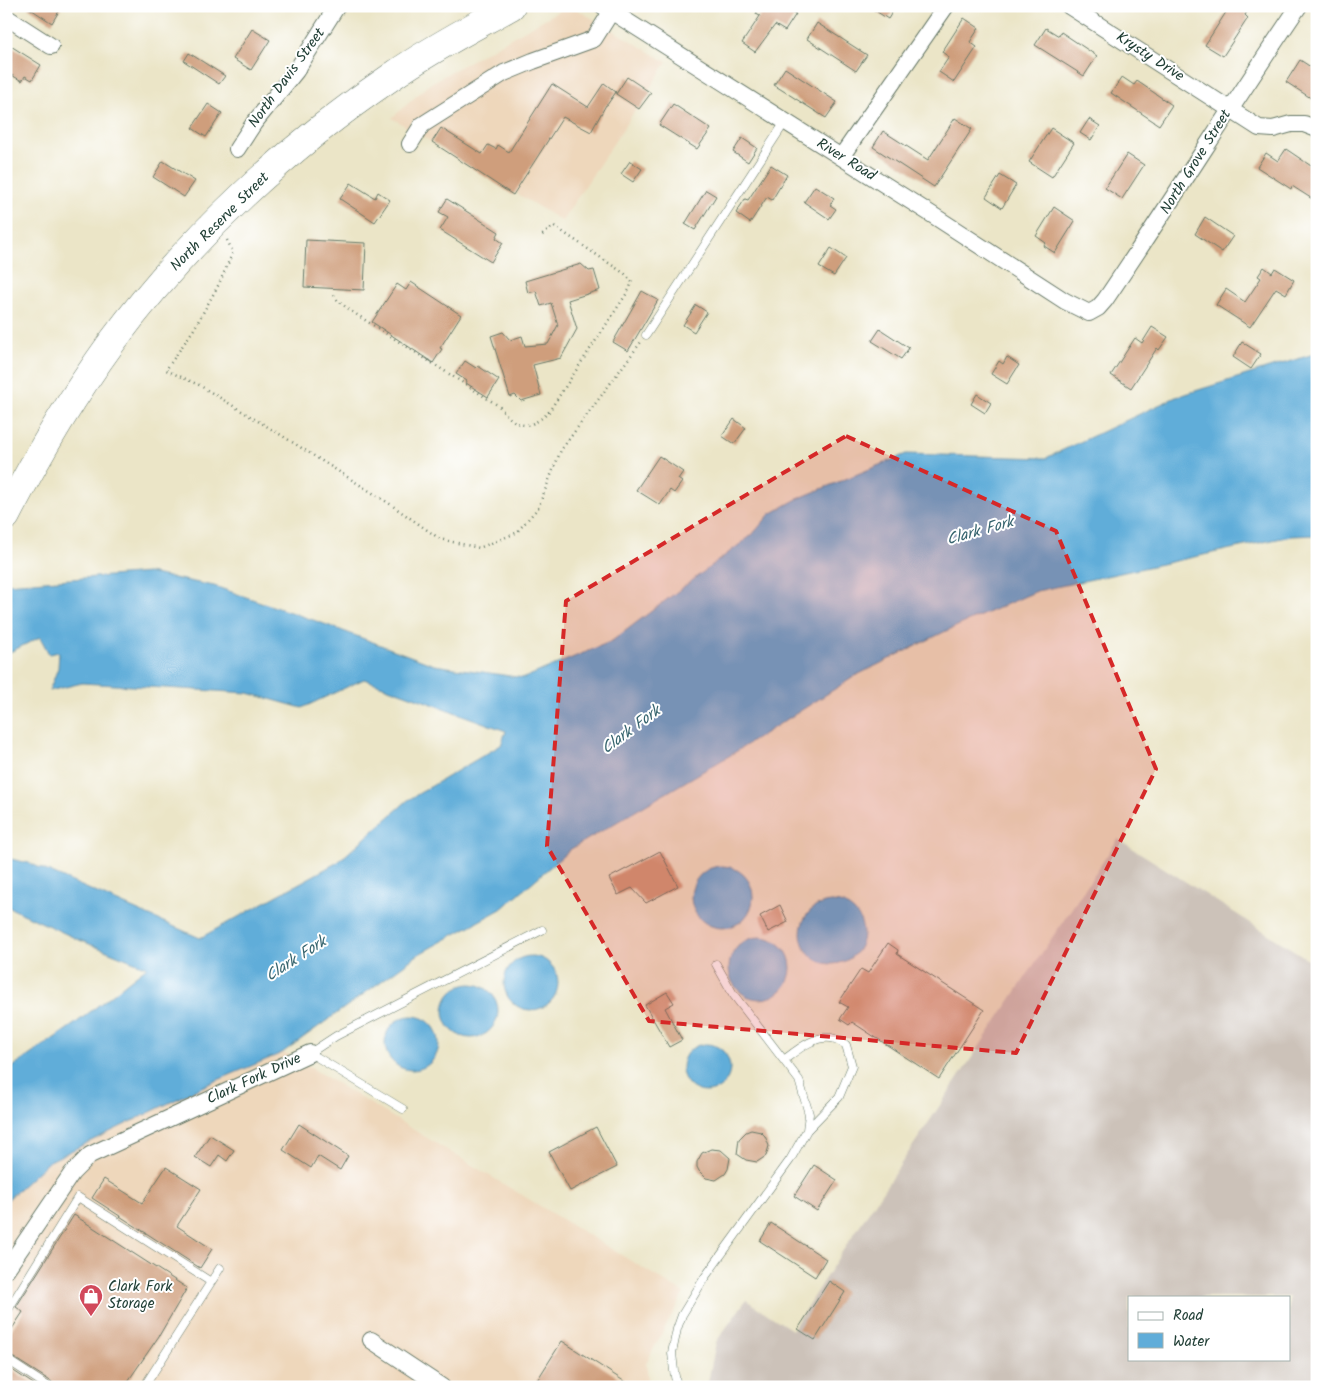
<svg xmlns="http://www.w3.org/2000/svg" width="1323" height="1393" viewBox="0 0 1323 1393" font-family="Kalam,sans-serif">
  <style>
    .built { fill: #eed7bb }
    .industrial { fill: #ccc2b9; fill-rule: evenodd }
    .water { fill: #60add9; stroke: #407586 }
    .building { fill: #cf9e7b }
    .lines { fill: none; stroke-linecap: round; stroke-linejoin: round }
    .service-casing { stroke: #667867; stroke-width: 9 }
    .minor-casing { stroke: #667867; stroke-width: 18 }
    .trunk-casing { stroke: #667867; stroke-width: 29 }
    .path { stroke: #667867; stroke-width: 2.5; stroke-dasharray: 1 4; stroke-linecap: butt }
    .service { stroke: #fff; stroke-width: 8 }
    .minor { stroke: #fff; stroke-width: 16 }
    .trunk { stroke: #fff; stroke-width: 28 }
    .marked { fill: #d62828; fill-opacity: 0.2; stroke: #d62828; stroke-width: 4; stroke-dasharray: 10 6; stroke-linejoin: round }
    .labels { text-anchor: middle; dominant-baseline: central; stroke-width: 4; stroke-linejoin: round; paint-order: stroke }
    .street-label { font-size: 15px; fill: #1f3d34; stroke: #fff }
    .poi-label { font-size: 15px; fill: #1f3d34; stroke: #fff; text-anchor: start }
    .water-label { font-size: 16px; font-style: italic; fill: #36646e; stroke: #fff }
  </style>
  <rect width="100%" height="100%" fill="#fff"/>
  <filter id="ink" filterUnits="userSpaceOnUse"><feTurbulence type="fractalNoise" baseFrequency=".02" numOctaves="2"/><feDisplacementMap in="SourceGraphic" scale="10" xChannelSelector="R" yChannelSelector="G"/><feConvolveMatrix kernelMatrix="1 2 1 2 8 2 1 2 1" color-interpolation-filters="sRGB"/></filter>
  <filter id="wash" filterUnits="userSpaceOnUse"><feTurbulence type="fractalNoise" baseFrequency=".0096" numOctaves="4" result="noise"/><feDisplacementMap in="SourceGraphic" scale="20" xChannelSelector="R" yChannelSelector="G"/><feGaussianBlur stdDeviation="1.12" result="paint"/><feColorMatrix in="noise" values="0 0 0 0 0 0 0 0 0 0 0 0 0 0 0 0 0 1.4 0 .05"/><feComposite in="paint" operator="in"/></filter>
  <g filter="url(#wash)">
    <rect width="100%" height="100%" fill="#ebe5c7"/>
    <path class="built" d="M568 6H571L667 62 562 221 392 118 431 83Z
      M282 1053 288 1054 684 1293 646 1363 649 1387H6V1201L47 1162 206 1085Z"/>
    <path class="industrial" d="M1118 839 1317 965V1387H707L716 1342 746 1300 792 1330 840 1255ZM1129 1297H1289V1359H1129Z"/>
    <path class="water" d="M1317 353V535L1291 536 1037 591 946 631 857 675 729 756 571 849 501 909 419 954 282 1053 206 1085 48 1162 6 1201V1080L14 1066 76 1023 147 967 77 939 6 906V858L29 863 200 938 338 862 408 800 501 745 506 731 364 679 302 708 248 693 82 683 49 691 58 668 59 652 49 654 40 637 6 654V584L148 573 214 586 319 622 434 665 524 678 612 641 752 535 770 514 797 499 906 454 1046 458 1176 397Z
      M691 897a31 31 0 1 1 62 0a31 31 0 1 1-62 0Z
      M801 933a31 31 0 1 1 62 0a31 31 0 1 1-62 0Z
      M729 968a31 31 0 1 1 62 0a31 31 0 1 1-62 0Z
      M504 983a27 27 0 1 1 54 0a27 27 0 1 1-54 0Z
      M444 1011a27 27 0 1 1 54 0a27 27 0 1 1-54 0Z
      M385 1043a27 27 0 1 1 54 0a27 27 0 1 1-54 0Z
      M682 1068a24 24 0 1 1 48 0a24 24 0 1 1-48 0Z"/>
    <g id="blocks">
      <path class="building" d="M26 6H62L52 23Z
        M760 6H783L796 14 785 31 775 25 755 52 742 43 760 16 756 14Z
        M868 6H896L888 19Z
        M1230 6H1250L1245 15 1248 18 1223 56 1205 45Z
        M964 18 979 28 970 42 977 47 954 82 939 72 949 57 942 52Z
        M817 23 867 55 856 71 807 39Z
        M1046 28 1059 36 1061 32 1097 56 1084 76 1035 45Z
        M252 29 270 40 251 70 233 59Z
        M6 43 41 65 32 80 25 76 22 81 6 72Z
        M189 53 225 76 219 84 184 61Z
        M1300 60 1317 71V102L1286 82Z
        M785 68 837 102 826 118 774 85Z
        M627 77 651 93 639 109 616 94Z
        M1122 77 1134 85 1137 81 1172 105 1159 125 1111 93Z
        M604 83 616 92 607 105H606L591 132 563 117 513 195 432 142 441 128 482 154 488 145 496 149 498 145 509 152 552 84 588 107Z
        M208 104 222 113 206 137 192 128Z
        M673 104 711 129 697 149 659 125Z
        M955 118 972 129 934 187 873 147 883 131 928 160Z
        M1089 119 1100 126 1091 140 1080 133Z
        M1051 128 1074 143 1052 177 1029 162Z
        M742 138 757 148 748 162 733 152Z
        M1286 149 1317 170V202L1292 186 1291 189 1257 167 1266 153 1278 161Z
        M1127 154 1144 165 1122 199 1105 188Z
        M163 161 195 181 184 197 153 177Z
        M630 161 642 169 633 182 621 174Z
        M771 165 787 175 772 200 767 197 750 223 736 213 745 199 748 200Z
        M1000 175 1016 185 1002 208 986 197Z
        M351 183 375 198 378 192 390 200 375 222 340 199Z
        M815 186 834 198 830 205 836 209 829 219 804 202Z
        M706 190 716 196 695 230 685 224Z
        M447 199 499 232 496 238 503 243 491 262 440 230 448 217 439 212Z
        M1054 207 1075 221 1055 253 1044 246 1046 243 1036 236Z
        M1205 217 1233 236 1222 252 1195 234Z
        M306 240 366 243 364 290 304 287Z
        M831 248 846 258 834 276 819 267Z
        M581 264 589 271 594 270 600 290 568 300 577 329 561 358 533 365 541 395 521 401 515 395 510 397 491 336 503 332 510 340 522 336 525 346 548 344 558 325 551 303 541 306 536 291 528 293 525 281Z
        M1264 267 1272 273 1275 268 1294 280 1286 294 1276 288 1250 327 1216 305 1226 289 1245 302 1261 278 1258 276Z
        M411 282 461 315 440 348 442 349 433 363 372 322 397 284 406 290Z
        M642 291 658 300 628 351 613 342Z
        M696 305 707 312 694 332 683 325Z
        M1152 327 1168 337 1159 350 1157 348 1131 388 1111 375 1135 338 1142 343Z
        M880 329 909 348 901 359 872 341Z
        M1242 342 1261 354 1251 369 1233 357Z
        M1007 357 1019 365 1007 384 991 374 999 361 1003 364Z
        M465 361 476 368 478 366 499 380 488 397 466 383 467 381 456 374Z
        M977 394 991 403 985 413 971 404Z
        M734 419 746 428 734 444 722 436Z
        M659 456 683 472 678 479 682 482 674 493 670 490 660 505 636 490Z
        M660 851 678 886 646 903 632 888 618 895 609 878Z
        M780 905 788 922 768 932 760 916Z
        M888 943 898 950 897 954 984 1010 939 1079 852 1022 849 1025 840 1019 848 1007 839 1002 861 969 868 973Z
        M667 992 674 1003 665 1008 682 1040 669 1047 645 1005Z
        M299 1124 348 1156 340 1170 318 1156 311 1168 283 1150Z
        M596 1127 617 1167 570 1191 549 1152Z
        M751 1130 761 1132 765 1136 769 1146 766 1156 757 1162 746 1160 737 1154 739 1139 746 1132Z
        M210 1135 234 1150 227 1161 219 1155 211 1167 195 1157Z
        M711 1149 721 1150 730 1158 728 1169 725 1174 716 1180 706 1178 699 1171 697 1167V1162L702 1153Z
        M814 1165 837 1180 817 1211 794 1196Z
        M166 1167 201 1189 177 1226 212 1249 200 1268 92 1198 104 1179 142 1203Z
        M74 1215 187 1288 159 1336 124 1387H55L52 1382 6 1353V1338L23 1312 16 1307Z
        M771 1223 826 1259 815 1277 760 1241Z
        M829 1281 845 1292 815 1340 798 1329Z
        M562 1341 633 1387H544L536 1382Z
        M6 1366 38 1387H6Z"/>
    </g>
  </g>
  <g filter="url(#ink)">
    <use href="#blocks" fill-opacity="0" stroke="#667867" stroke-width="1"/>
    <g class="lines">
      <g class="service-casing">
        <path id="service" d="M646 335 785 122
          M784 1060C797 1050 817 1033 835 1039 839 1040 843 1043 846 1045L852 1066 839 1097 807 1130
          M403 1109 310 1053 336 1036 542 930
          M6 1313 78 1197 211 1282
          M6 1359 49 1387
          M144 1387 220 1268
          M677 1387 674 1371 672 1353 677 1329 682 1315 705 1277 790 1160 807 1130 809 1114 799 1080 733 994 716 964"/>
      </g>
      <g class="minor-casing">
        <path id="minor" d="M603 6 931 214 1065 301 1089 313 1098 308 1105 300C1171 203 1233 103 1299 6
          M1069 6 1259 128 1273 129 1291 124H1304L1317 129
          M6 17 51 46
          M410 144 422 125 504 73 533 61 594 39 611 12
          M237 149 254 123 296 71 337 6
          M841 157 946 6
          M6 1270 72 1173 90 1155 310 1053
          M371 1340 442 1387"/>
      </g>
      <g class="trunk-casing">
        <path id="trunk" d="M6 516C37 456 72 397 112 342 189 238 287 147 394 75 431 49 472 28 511 6"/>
      </g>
      <path class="path" d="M227 240 233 252 219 284 194 329 166 370 199 385 281 435 390 504 440 539 479 548 516 533 538 508 561 450 641 342
        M334 295 338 301 351 311 499 406C515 426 526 433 548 413L629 290 632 282 625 274 554 226 541 236"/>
      <use href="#service" class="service"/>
      <use href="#minor" class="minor"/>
      <use href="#trunk" class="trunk"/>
    </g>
  </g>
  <path class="marked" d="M846 436 1056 531 1156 769 1016 1053 649 1021 547 846 566 601Z"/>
  <defs>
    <g id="shop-pin" transform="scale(1.25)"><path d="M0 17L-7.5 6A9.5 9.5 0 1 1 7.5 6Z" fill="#d1495b" stroke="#fff"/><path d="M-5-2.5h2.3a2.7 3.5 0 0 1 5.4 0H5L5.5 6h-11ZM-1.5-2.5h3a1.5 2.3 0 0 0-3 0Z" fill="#fff"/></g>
  </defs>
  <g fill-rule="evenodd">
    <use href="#shop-pin" x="91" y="1296"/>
  </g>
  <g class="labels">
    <g class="street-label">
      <text transform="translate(1150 57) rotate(33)">Krysty Drive</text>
      <text transform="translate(287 78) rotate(-54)">North Davis Street</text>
      <text transform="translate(846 160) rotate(32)">River Road</text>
      <text transform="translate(1196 162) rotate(-58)">North Grove Street</text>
      <text transform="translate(220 222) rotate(-45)">North Reserve Street</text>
      <text transform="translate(254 1079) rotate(-25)">Clark Fork Drive</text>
    </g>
    <g class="poi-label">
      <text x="108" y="1287">Clark Fork<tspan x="108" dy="17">Storage</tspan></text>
    </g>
    <g class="water-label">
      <text transform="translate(980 531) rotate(-16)">Clark Fork</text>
      <text transform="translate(631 730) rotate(-37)">Clark Fork</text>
      <text transform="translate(296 959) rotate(-33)">Clark Fork</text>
    </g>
  </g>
  <rect width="1323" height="1393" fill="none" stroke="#fff" stroke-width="25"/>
  <rect x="1128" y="1296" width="162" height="65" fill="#ffffff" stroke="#a5b1ae"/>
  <rect x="1138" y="1312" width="25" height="8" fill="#ffffff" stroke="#a5b1ae"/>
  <text x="1173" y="1320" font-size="15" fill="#1f3d34">Road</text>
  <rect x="1138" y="1333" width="25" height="15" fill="#60add9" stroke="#a5b1ae"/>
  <text x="1173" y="1346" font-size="15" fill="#1f3d34">Water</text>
</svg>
